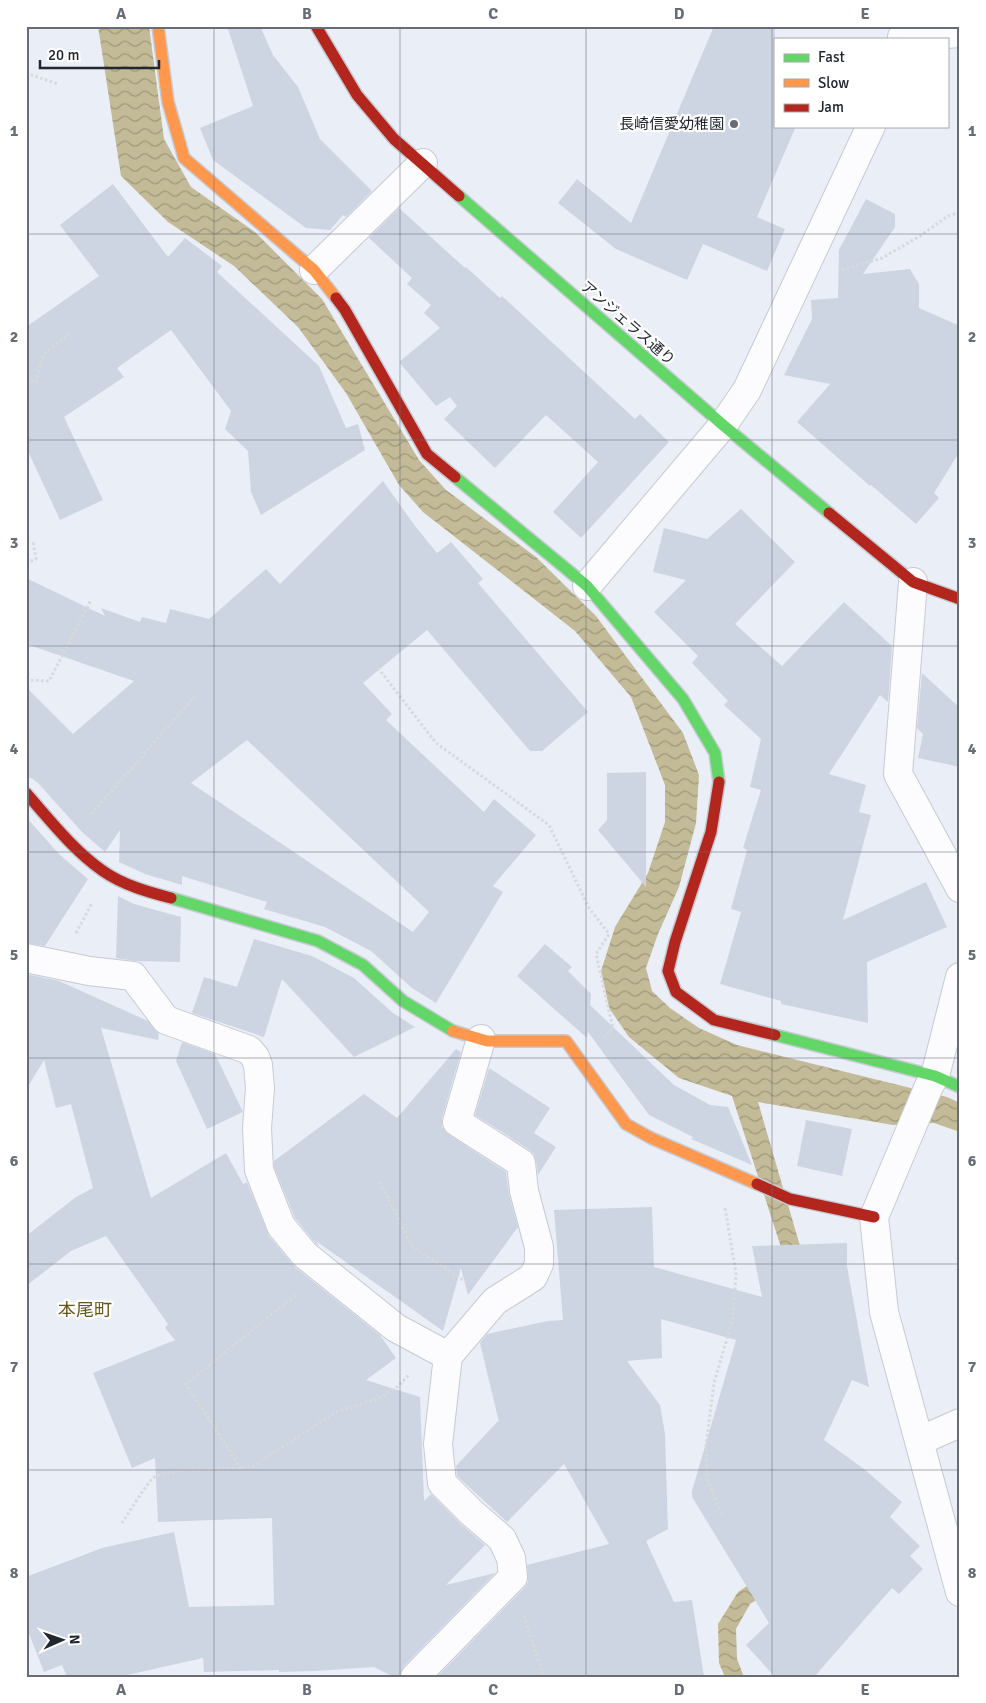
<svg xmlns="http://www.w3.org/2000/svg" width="986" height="1703" viewBox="0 0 986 1703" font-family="Signika,'Noto Sans JP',sans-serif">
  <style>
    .water { fill: url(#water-waves) }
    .building { fill: #ced5e2; fill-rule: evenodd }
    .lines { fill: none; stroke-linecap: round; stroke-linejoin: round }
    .street-casing { stroke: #c6cad3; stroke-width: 30 }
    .fast-casing { stroke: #c6cad3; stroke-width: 14 }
    .slow-casing { stroke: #c6cad3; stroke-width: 14 }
    .jam-casing { stroke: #c6cad3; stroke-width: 14 }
    .path { stroke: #d7d9dc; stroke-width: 3; stroke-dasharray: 2.5 2.5; stroke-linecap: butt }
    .street { stroke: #fcfcfe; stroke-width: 28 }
    .fast { stroke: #63d668; stroke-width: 11 }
    .slow { stroke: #ff974d; stroke-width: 11 }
    .jam { stroke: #b3261e; stroke-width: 11 }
    .grid { fill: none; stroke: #676c75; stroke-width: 1; stroke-opacity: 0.55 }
    .poi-dot { fill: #676c75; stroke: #fff; stroke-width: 2 }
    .labels { text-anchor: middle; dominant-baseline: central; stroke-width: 4.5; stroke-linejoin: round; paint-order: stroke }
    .poi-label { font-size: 15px; fill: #21262f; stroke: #fff; text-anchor: end }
    .street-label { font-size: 15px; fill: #21262f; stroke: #fff }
    .quarter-label { font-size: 18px; fill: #65571b; stroke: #fff }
    .neatline { fill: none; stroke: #676c75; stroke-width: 2 }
    .grid-label { font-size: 16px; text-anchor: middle; font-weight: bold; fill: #676c75 }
  </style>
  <defs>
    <pattern id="water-waves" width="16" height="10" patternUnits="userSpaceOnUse" patternTransform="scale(1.25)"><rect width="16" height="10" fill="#c3bb97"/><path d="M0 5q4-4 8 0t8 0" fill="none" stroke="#9e987c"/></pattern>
  </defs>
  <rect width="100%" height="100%" fill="#eaeef7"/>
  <path class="water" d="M98 26H149L164 139 191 187 255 232 322 299 419 460 446 490 536 557 596 616 683 733 699 775 696 823 679 887 658 934 646 968 652 991 670 1008 699 1028 737 1045 947 1097 960 1103V1132L934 1123 893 1125 758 1102 807 1270 806 1568 750 1604 736 1629 737 1659 744 1677H725L719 1663 718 1624 738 1592 791 1557 790 1275 732 1096 679 1078 629 1037 609 1008 601 971 615 927 648 873 665 822V785L631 697 575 631 423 512 399 485 346 393 298 327 234 266 168 222 121 176Z"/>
  <path class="building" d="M227 26H260L273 55 298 87 320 139 372 191 346 217 343 215 330 230 306 228 213 160 200 128 253 106Z
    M714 26H775V126H796L757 217 785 229 767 271 703 244 687 280 616 249 558 203 577 179 631 223Z
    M113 184 168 257 185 238 222 266 217 272 319 366 346 428 358 424 365 450 261 515 251 492 248 451 225 429 231 411 171 330 117 368 124 377 64 417 103 500 60 520 26 447V327L99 276 60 225Z
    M866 199 895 214V227L863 274 910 269 919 284V308L960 326V451L934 493 939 498 916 524 871 485 870 486 797 422 830 384 784 375 812 319 811 300 838 298 839 250Z
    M399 208 465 268 466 267 500 298 502 296 635 419 640 414 669 442 581 538 553 512 598 462 546 415 495 468 444 419 457 406 450 397 436 406 399 362 440 328 424 313 431 305 407 284 412 278 369 238Z
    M383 481 415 526 437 553 451 542 483 579 478 583 588 712 542 751H530L427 630 363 683 392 714 386 720 484 812 494 799 536 835 493 886 503 892 436 1003 412 988 371 951 325 927 264 909 267 902 182 876V885L145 874 119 862 120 830 105 852 82 832 38 783 31 778H26V687L73 734 134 681 26 644V578L105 616 101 608 140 622 142 617 166 623 170 609 209 619 266 569 280 584ZM247 740 429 912 413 932 191 783Z
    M741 509 795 562 735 624 782 666 844 602 892 646 888 702 880 695 829 774 866 785 859 812 871 815 843 920 926 882 947 927 867 962 868 1023 781 1004V1001L720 984 741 912 731 909 747 850 743 848 761 790 750 787 761 739 724 705 728 701 692 663 698 656 654 612 686 580 653 572 664 528 707 539Z
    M922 673 960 708V767L918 758 923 734 917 728Z
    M646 772V887L598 830 607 820V773Z
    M26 817 59 854 88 879 45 946 26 943Z
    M118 896 134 904 181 917 180 962 136 961 116 958Z
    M254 939 312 956 354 978 393 1013 415 1027 354 1057 282 979 264 1037 192 1013 204 977 237 987Z
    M545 944 572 967 568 971 591 994 590 1005 674 1085 710 1105 728 1107 752 1165 691 1139 693 1137 649 1115 588 1032 587 1038 517 976Z
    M26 974 59 981 148 1021 159 1034 158 1040 101 1028 151 1198 226 1153 243 1184 247 1182 269 1236 295 1267 380 1335 396 1358 366 1380 420 1397 424 1501 431 1494 461 1524 485 1545 446 1585 495 1573 404 1666 400 1677H394L374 1667 315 1671 279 1672V1670L204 1672 203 1658 118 1677H67L62 1665 44 1672 26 1626V1577L102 1548 174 1532 189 1607 274 1605 272 1518 158 1522 155 1458 132 1468 93 1373 175 1340 165 1328 168 1324 106 1236 71 1251 26 1286V1236L76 1197 93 1188 71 1104 56 1108 44 1060 26 1090Z
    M182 1042 215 1054 243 1112 207 1129 176 1061Z
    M456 1049 461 1052 442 1118V1127L449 1135 506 1172 509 1195 518 1227 468 1295 461 1268 443 1331 316 1241 319 1246 316 1244 295 1218 274 1167V1161L364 1094 397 1118Z
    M489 1068 550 1108 534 1133 556 1147 538 1175 536 1161 534 1154 530 1150 475 1115Z
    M806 1120 852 1129 842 1176 797 1166Z
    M652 1207 654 1267 762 1297 752 1246 847 1243V1266L869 1387 852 1380 824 1440 864 1469 902 1502 890 1517 920 1546 910 1556 923 1569 899 1594 892 1588 814 1677H775L746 1645 769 1623 692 1497V1491L736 1340 661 1319 662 1358 627 1361 660 1405 665 1434 668 1529 646 1541 674 1602 692 1600 704 1677H437L524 1588 528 1582 527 1565 609 1544 564 1464 507 1522 457 1476 456 1466 498 1421 499 1422 480 1343 487 1334 548 1321 563 1320 554 1210Z"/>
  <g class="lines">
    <g class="street-casing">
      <path id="street" d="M902 37 960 33
        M314 270 423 163
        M913 582 898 774 960 888
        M587 586 723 425 747 390 871 126
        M26 958 89 971 133 976 166 1020 249 1050 255 1057 258 1065 260 1088 257 1128 259 1170 281 1226 305 1255 396 1328 448 1356
        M960 977 935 1076 929 1086 874 1217 884 1312 960 1592
        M919 1441 960 1423
        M415 1677 513 1577 511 1558 502 1539 472 1513 442 1483 438 1444 448 1356 495 1301 533 1277 539 1264V1247L524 1191 521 1163 457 1122 481 1039"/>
    </g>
    <g class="fast-casing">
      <path id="fast" d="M459 196 723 425 829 513
        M455 477 587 586 683 699 715 753 719 782
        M171 898 318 941 363 965 403 1001 453 1031
        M775 1035 935 1076 960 1087"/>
    </g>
    <g class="slow-casing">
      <path id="slow" d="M158 26 168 102 184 158 314 270 336 298
        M453 1031 487 1041H566L626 1124 651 1138 757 1184"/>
    </g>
    <g class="jam-casing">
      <path id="jam" d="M316 26 357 95 394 139 459 196
        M336 298 345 310 427 454 455 477
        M829 513 913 582 960 599
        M719 782 711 832 675 942 668 971 676 992 714 1020 775 1035
        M26 793C50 820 73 850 103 871 123 885 148 892 171 898
        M757 1184 790 1199 874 1217"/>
    </g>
    <path class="path" d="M26 73 58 84
      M842 270 882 258 920 236 948 216 960 212
      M26 379 36 382 43 355 71 333
      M26 563 36 559 33 542
      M378 668 436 743 549 825 589 908 609 934 596 954 613 1028 604 1037
      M26 680 49 681 91 600
      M91 814 198 693
      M76 933 92 903
      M380 1182 412 1246 466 1282
      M241 1469 186 1384 297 1294
      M721 1514 707 1477 706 1446 714 1383 733 1318 736 1273 725 1208
      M122 1523C128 1514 147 1483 153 1478 169 1467 230 1471 253 1466L336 1412 377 1399 396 1388 410 1374
      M524 1616 544 1677"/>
    <use href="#street" class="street"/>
    <use href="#fast" class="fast"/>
    <use href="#slow" class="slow"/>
    <use href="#jam" class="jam"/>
  </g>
  <path class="grid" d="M214 26V1677M400 26V1677M586 26V1677M772 26V1677M26 234H960M26 440H960M26 646H960M26 852H960M26 1058H960M26 1264H960M26 1470H960"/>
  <circle class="poi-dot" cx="734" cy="124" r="5"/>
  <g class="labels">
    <g class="poi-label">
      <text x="724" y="124">長崎信愛幼稚園</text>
    </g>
    <g class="street-label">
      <text transform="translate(628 323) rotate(41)">アンジェラス通り</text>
    </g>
    <g class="quarter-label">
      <text x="85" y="1310">本尾町</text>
    </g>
  </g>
  <rect width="986" height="1703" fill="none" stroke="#ffffff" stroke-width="55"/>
  <rect x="774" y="38" width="175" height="90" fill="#ffffff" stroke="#a6a8ac"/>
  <rect x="784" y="54" width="25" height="8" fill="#63d668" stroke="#a6a8ac"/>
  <text x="818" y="62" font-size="15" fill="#21262f">Fast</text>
  <rect x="784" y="79" width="25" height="8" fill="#ff974d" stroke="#a6a8ac"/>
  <text x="818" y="88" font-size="15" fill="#21262f">Slow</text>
  <rect x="784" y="104" width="25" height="8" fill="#b3261e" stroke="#a6a8ac"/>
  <text x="818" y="112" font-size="15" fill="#21262f">Jam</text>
  <g transform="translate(62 1640) rotate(88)" stroke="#ffffff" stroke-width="4" paint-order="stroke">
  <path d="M0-4L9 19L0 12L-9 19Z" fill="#21262f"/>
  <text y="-8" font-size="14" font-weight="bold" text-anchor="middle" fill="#21262f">N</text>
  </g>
  <path d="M40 60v8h119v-8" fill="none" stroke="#21262f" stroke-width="2.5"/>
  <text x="48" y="60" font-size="15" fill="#21262f" stroke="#ffffff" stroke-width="4" paint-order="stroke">20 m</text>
  <rect x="28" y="28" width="930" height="1648" class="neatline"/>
  <g class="grid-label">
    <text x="121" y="19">A</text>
    <text x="307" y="19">B</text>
    <text x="493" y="19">C</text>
    <text x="679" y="19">D</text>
    <text x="865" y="19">E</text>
    <text x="14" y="136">1</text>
    <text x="972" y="136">1</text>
    <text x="14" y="342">2</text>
    <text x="972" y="342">2</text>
    <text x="14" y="548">3</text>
    <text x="972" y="548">3</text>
    <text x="14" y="754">4</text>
    <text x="972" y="754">4</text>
    <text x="14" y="960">5</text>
    <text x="972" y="960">5</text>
    <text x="14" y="1166">6</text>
    <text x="972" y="1166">6</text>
    <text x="14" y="1372">7</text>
    <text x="972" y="1372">7</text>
    <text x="14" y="1578">8</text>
    <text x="972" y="1578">8</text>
    <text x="121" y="1695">A</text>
    <text x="307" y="1695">B</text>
    <text x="493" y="1695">C</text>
    <text x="679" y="1695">D</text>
    <text x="865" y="1695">E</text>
  </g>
</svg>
